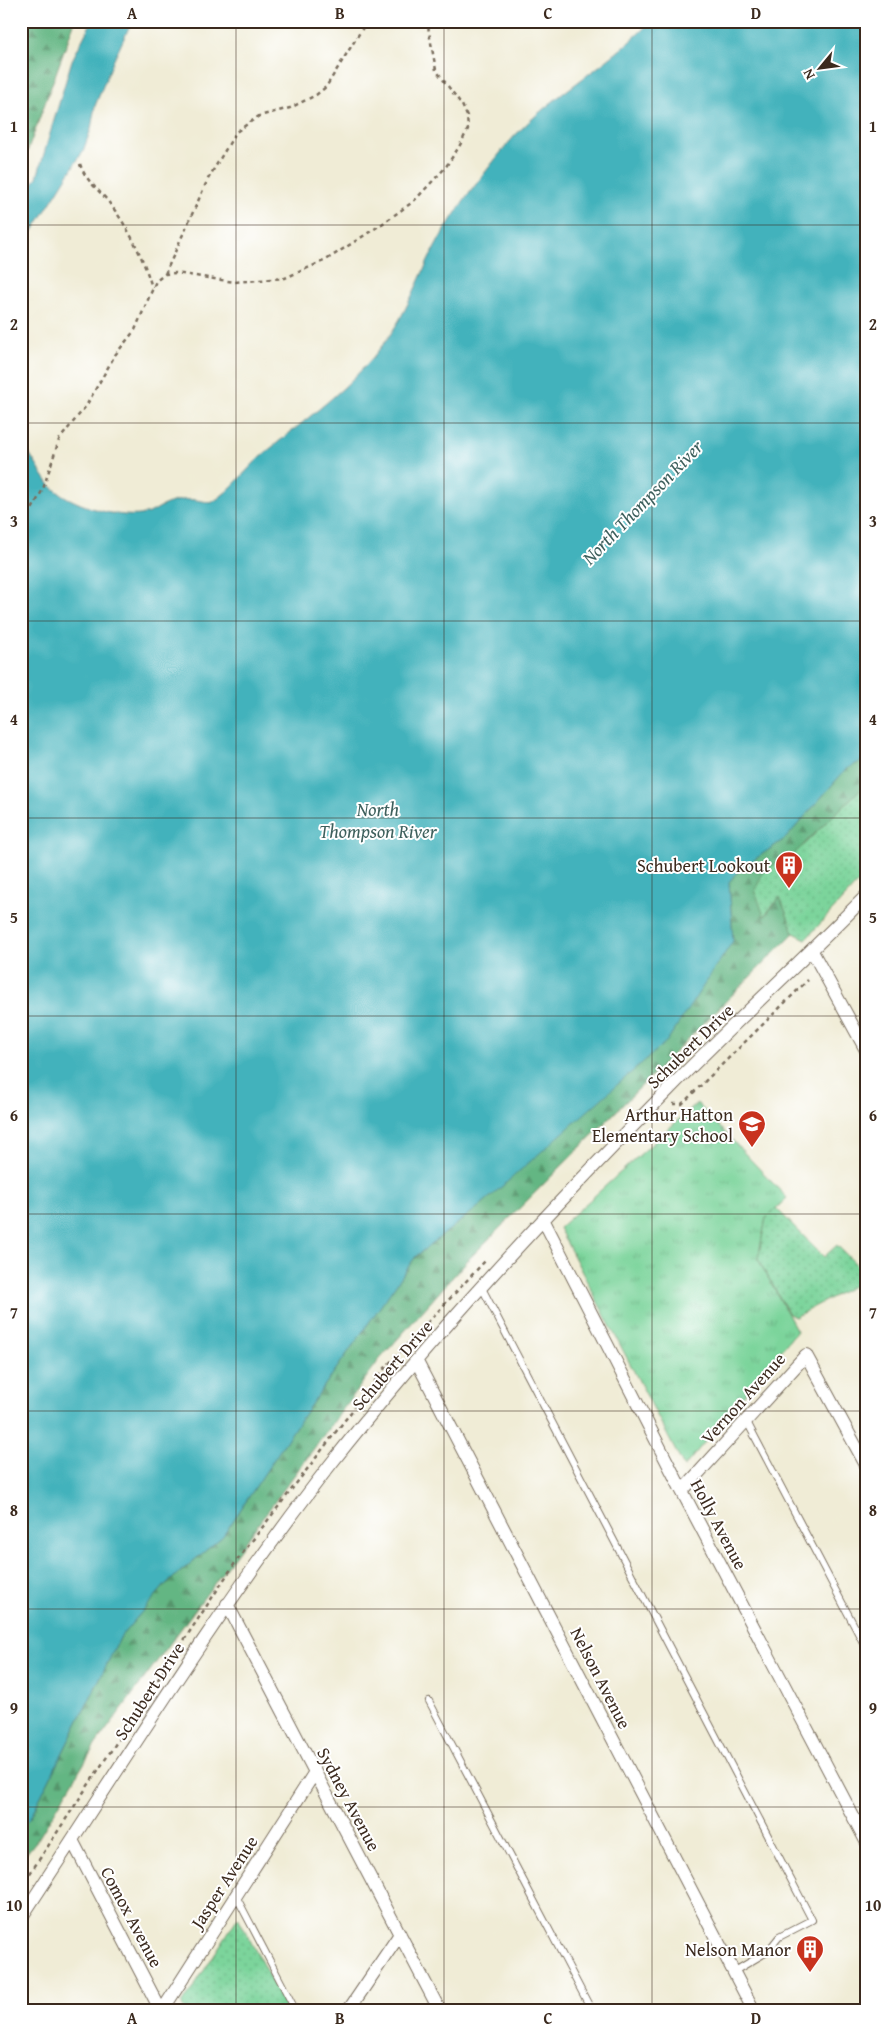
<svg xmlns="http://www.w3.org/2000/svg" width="887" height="2032" viewBox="0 0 887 2032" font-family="'Gentium Book Plus',serif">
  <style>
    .grass { fill: url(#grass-tufts); stroke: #5b7f5c }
    .forest { fill: url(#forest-firs); stroke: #507050 }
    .park { fill: url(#park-dots); stroke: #5b7f5c }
    .water { fill: #42b2bc; stroke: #3e6e6d }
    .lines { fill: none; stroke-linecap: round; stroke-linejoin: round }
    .lane-casing { stroke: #7a6e5e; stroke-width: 8 }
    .street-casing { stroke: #7a6e5e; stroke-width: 14 }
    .path { stroke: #7a6e5e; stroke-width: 2.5; stroke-dasharray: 4 4; stroke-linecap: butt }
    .lane { stroke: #fff; stroke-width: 6 }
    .street { stroke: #fff; stroke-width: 12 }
    .grid { fill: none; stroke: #3b2a1e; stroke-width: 1; stroke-opacity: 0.55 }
    .labels { text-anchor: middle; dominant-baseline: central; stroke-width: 4; stroke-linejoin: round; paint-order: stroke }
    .poi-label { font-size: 18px; fill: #3b2a1e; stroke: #fff; text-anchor: end }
    .street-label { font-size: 18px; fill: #3b2a1e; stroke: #fff }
    .water-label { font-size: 19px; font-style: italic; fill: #3e605d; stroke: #fff }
    .neatline { fill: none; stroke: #3b2a1e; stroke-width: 2 }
    .grid-label { font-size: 16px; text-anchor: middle; font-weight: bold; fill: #3b2a1e }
  </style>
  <defs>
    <pattern id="grass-tufts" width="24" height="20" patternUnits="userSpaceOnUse" patternTransform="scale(1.25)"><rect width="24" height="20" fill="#7bd49b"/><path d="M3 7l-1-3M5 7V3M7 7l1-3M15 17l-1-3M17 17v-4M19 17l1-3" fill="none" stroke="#6bb685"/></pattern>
    <pattern id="forest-firs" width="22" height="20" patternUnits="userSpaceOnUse" patternTransform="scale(1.25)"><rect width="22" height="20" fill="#64b683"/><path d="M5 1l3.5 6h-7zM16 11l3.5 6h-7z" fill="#54946b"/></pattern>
    <pattern id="park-dots" width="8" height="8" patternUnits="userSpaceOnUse" patternTransform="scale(1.25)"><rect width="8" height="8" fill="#7bd49b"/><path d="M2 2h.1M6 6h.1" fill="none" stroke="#6bb685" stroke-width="1.8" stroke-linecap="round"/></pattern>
  </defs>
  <rect width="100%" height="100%" fill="#fff"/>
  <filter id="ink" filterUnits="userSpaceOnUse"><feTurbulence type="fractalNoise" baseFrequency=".02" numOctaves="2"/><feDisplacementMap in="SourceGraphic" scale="10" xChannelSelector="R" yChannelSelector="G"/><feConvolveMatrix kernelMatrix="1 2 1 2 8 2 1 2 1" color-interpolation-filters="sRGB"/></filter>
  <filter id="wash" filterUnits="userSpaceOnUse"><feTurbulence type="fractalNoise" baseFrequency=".0096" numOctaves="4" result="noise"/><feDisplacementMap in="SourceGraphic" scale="20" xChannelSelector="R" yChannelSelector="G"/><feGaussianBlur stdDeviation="1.12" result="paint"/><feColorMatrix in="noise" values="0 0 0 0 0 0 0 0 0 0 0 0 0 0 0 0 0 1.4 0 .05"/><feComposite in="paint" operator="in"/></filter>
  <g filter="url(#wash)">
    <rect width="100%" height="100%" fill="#f0ecd6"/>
    <path class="grass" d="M697 1103 787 1198 766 1218 758 1259 797 1331 684 1467 559 1228Z"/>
    <path class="forest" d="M21 21H75L21 169Z
      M866 759V784L792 856 765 916 780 897 794 933 467 1261 380 1359 96 1744 38 1839 21 1860V1827L30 1818 121 1636 166 1584 223 1536 298 1423 416 1256 481 1205 535 1157 733 941 729 882 739 870 786 838 846 769Z"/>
    <path class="park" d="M866 784V874L806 939 794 933 780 897 764 916 755 891 764 870 792 856Z
      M776 1208 824 1257 837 1245 866 1274V1279L795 1317 789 1314 758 1259 766 1218Z
      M238 1917 287 2011H185L182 2005Z"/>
    <path class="water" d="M92 21H132L112 64 95 106 91 129 83 151 21 250V202L37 177 72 60Z
      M651 21H866V759L846 769 786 838 739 870 729 882 733 941 667 1041 481 1205 416 1256 298 1423 223 1536 166 1584 121 1636 30 1818 21 1827V442C32 455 39 471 49 484 66 504 124 522 149 513 154 511 158 508 162 506 179 498 193 498 211 503 233 490 246 468 266 452 307 418 353 386 385 342 406 314 418 280 434 249 452 214 481 177 505 147 546 97 607 68 651 21Z"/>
  </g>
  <g filter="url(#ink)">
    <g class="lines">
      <g class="lane-casing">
        <path id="lane" d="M482 1288 812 1920 779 1937 767 1952 733 1972
          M746 1420 866 1648
          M429 1701 592 2011
          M236 1896 296 2011"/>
      </g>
      <g class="street-casing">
        <path id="street" d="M812 951 866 1050
          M544 1221 682 1491 866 1841
          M417 1362 754 2011
          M682 1491 806 1355 866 1465
          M227 1604 440 2011
          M72 1840 161 2011
          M21 1918C121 1766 217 1610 330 1465 434 1333 552 1208 670 1088 734 1023 802 961 866 896
          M162 2011 315 1772
          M348 2011 400 1934"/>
      </g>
      <path class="path" d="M80 164C86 182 100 190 110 204 129 228 144 259 152 288
        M165 274 208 179 236 132 259 116 290 108 316 95 326 87 367 21
        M21 530 43 489 59 440 86 406 115 355 135 330 156 281 165 274 176 273 234 282 285 278 326 260 382 224 414 201 445 168 459 147 468 129 467 116 462 105 436 70 427 21
        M673 1104H682L808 980
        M21 1887 235 1563 385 1368 485 1261"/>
      <use href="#lane" class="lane"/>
      <use href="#street" class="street"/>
    </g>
  </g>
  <path class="grid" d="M236 21V2011M444 21V2011M652 21V2011M21 225H866M21 423H866M21 621H866M21 818H866M21 1016H866M21 1214H866M21 1411H866M21 1609H866M21 1807H866"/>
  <defs>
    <g id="building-pin" transform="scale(1.4375)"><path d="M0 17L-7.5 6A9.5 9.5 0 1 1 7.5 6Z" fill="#c8321e" stroke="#fff"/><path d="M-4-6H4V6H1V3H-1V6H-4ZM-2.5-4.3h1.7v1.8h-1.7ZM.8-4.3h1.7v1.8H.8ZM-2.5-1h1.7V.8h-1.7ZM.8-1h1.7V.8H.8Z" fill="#fff"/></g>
    <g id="school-pin" transform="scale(1.4375)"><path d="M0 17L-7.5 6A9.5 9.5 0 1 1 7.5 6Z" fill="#c8321e" stroke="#fff"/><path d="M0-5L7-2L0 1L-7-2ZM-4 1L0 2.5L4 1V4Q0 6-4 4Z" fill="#fff"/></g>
  </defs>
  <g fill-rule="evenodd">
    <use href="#building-pin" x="789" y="865"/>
    <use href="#school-pin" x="752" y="1124"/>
    <use href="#building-pin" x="810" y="1949"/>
  </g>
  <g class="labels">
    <g class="poi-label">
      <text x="770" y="865">Schubert Lookout</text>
      <text x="733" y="1114">Arthur Hatton<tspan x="733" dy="21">Elementary School</tspan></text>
      <text x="791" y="1949">Nelson Manor</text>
    </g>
    <g class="street-label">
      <text transform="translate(690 1046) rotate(-44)">Schubert Drive</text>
      <text transform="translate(392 1365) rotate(-49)">Schubert Drive</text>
      <text transform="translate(743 1398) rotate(-48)">Vernon Avenue</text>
      <text transform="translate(719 1524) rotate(62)">Holly Avenue</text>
      <text transform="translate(601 1678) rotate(63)">Nelson Avenue</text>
      <text transform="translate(149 1691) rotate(-57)">Schubert Drive</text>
      <text transform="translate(349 1799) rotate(62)">Sydney Avenue</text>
      <text transform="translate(224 1882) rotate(-57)">Jasper Avenue</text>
      <text transform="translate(132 1917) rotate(62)">Comox Avenue</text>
    </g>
    <g class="water-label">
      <text transform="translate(642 502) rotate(-46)">North Thompson River</text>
      <text x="378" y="809">North<tspan x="378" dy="22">Thompson River</tspan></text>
    </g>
  </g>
  <rect width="887" height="2032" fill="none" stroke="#fff" stroke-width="55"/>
  <g transform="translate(820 68) rotate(241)" stroke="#ffffff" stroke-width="4" paint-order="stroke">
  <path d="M0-4L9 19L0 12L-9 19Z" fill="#3b2a1e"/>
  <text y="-8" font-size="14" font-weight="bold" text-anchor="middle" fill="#3b2a1e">N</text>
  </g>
  <rect x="28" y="28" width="832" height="1976" class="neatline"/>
  <g class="grid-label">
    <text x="132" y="19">A</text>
    <text x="340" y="19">B</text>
    <text x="548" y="19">C</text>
    <text x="756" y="19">D</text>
    <text x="14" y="132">1</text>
    <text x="873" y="132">1</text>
    <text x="14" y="330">2</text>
    <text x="873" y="330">2</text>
    <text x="14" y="527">3</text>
    <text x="873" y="527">3</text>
    <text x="14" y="725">4</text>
    <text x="873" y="725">4</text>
    <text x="14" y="923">5</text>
    <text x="873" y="923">5</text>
    <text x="14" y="1121">6</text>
    <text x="873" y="1121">6</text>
    <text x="14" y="1318">7</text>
    <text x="873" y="1318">7</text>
    <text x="14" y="1516">8</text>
    <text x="873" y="1516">8</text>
    <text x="14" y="1714">9</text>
    <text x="873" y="1714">9</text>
    <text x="14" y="1911">10</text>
    <text x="873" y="1911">10</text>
    <text x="132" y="2024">A</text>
    <text x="340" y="2024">B</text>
    <text x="548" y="2024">C</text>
    <text x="756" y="2024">D</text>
  </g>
</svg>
